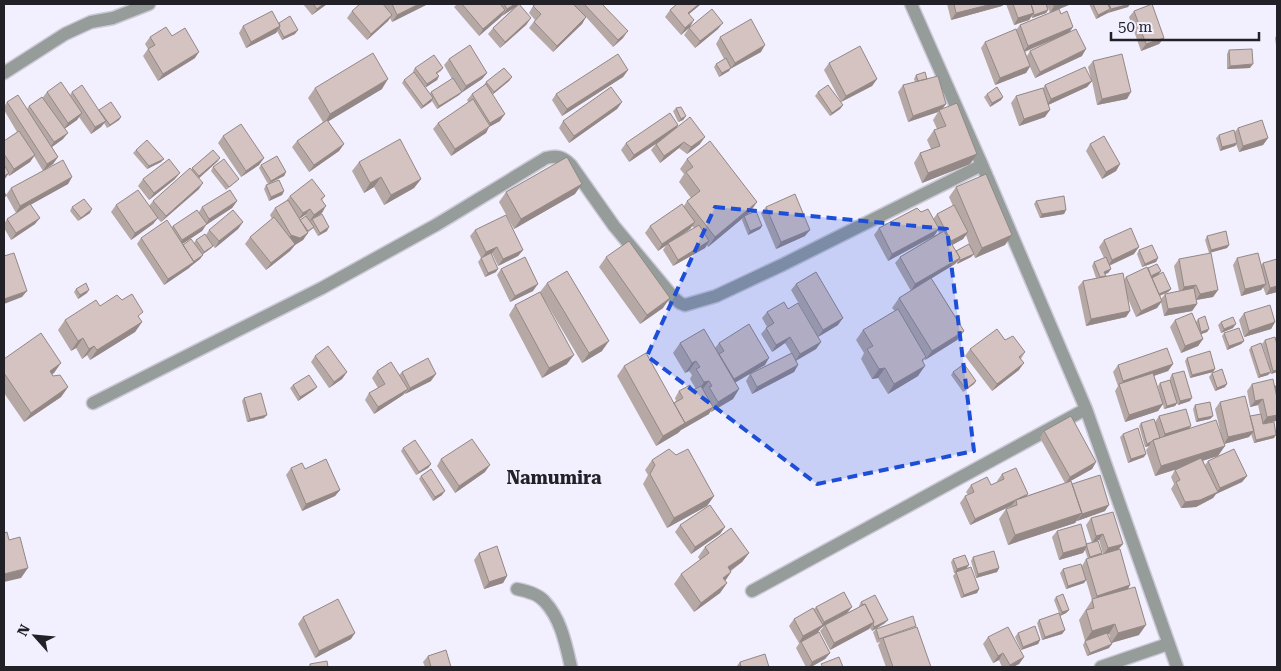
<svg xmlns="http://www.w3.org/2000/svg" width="1281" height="671" viewBox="0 0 1281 671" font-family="'Roboto Serif',serif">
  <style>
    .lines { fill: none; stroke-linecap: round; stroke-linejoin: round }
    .minor-casing { stroke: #cdcad7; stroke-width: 15 }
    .minor { stroke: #959c9a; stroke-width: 12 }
    .wall { fill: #b6a8a5; fill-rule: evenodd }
    .shaded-wall { fill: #948886 }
    .building { fill: #d4c3c0; stroke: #948886 }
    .marked { fill: #1d4ed8; fill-opacity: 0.2; stroke: #1d4ed8; stroke-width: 4; stroke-dasharray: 10 6; stroke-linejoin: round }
    .labels { text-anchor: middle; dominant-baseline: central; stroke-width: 4; stroke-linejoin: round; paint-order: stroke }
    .quarter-label { font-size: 18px; font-weight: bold; fill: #222127; stroke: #f2effe }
  </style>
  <rect width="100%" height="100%" fill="#f2effe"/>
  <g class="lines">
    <g class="minor-casing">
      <path id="minor" d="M911 4 982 165 1086 409 1177 667
        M4 73 65 34 91 22 113 18 149 4
        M93 403 322 288 436 225 546 158C557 155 563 157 571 165L614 226 674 298 680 303 685 305 716 296 782 265 982 165
        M517 589C527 591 539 594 545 602 561 619 566 645 571 667
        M752 591 1086 409
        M1101 667 1168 644"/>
    </g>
    <use href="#minor" class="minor"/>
  </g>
  <path class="wall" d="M303 4H327L312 15Z
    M384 4H428L392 22 390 18 388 21 367 40 347 18 352 11 385 7Z
    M457 4H520L519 5 531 18 526 25 500 48 488 34 493 28 516 6 502 16V15L479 36 454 7Z
    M573 4H602L623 38 613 47 586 17 582 24 553 52 529 28 535 20 529 13 533 6Z
    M677 4H701L689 14V27L718 29 695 48 684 35 689 28 681 35 665 17 670 10Z
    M947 4H1004L1002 6 951 20Z
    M1006 4H1071L1059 9 1069 32 1082 56 1035 78 1030 67 1026 73 995 85 981 48 985 42 1016 30 1020 25 1050 13 1048 8V10L1046 13 1032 18V16L1029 20 1014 25ZM1061 36 1030 51 1027 56 1025 52Z
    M1089 4H1130L1128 7 1108 12 1096 19Z
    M1134 11 1164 38 1159 44 1141 51 1129 17Z
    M279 23 295 34 282 40 277 31 276 33 246 48 239 33 243 26Z
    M1277 34V52L1275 38Z
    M172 36 195 58 158 81 143 56 148 49 145 44 150 37Z
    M720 37 761 52 730 69 729 71 719 77 714 67 716 64 724 59 716 44Z
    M1229 50 1250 68 1227 69V54Z
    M449 59 487 73 482 79 461 93 459 95 437 109 432 101 421 109 402 83 404 80 414 73 413 71 415 68H443L441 71 437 74 439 76 437 80 425 87 430 94 431 92 452 79 444 65Z
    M1093 61 1127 99 1097 105 1092 81 1087 87 1048 105 1045 117 1019 126 1011 103 1016 96 1043 88 1045 85 1091 79 1088 67Z
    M829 63 877 79 872 86 841 102 824 70Z
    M628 70 623 77 562 116 552 100 556 94Z
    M916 75 927 79 970 164 922 183 914 163 920 153 931 149 927 140 934 130 937 129 933 120 938 112 908 122 898 92 903 85 915 82 914 79Z
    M512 77 509 81 492 95 500 121 489 127 486 133 451 156 433 129 438 123 469 103 467 100 472 94 484 85 486 82Z
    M315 88 382 89 328 121 344 144 339 151 309 172 292 147 297 141 323 122 308 98Z
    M47 92 70 95 72 92 99 111 121 117 119 120 107 128 104 123 101 127 91 134 79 117 77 120 65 128 63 139 52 147 58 157 53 164 43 171 34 156 30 162 9 176 8 174 4 180V141L17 132 4 110V107L7 102 27 109 29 106 43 97Z
    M818 92 843 105 840 109 830 116 815 96Z
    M987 94 1003 97 1001 100 990 107 984 97Z
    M622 102 617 109 569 143 559 128 563 121Z
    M676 108 686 116 683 120 678 122 673 111Z
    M678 125 677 127 700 144 687 154 679 148 660 163 651 150 656 144 629 162 621 150 626 143Z
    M1238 128 1268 138 1263 145 1239 152 1236 144 1235 146 1220 151 1216 138 1219 135 1234 133Z
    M223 136 264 158 259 165 241 177 218 143Z
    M1090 144 1120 164 1116 171 1102 179 1086 151Z
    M136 150 161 162 147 169 133 153Z
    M213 150 218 161 199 178V189L161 222 157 218 153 224 131 240 111 212 116 205 149 206 153 201 192 169Z
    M687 159 757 202 750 212 745 216 762 226 760 229 748 235 742 220 743 218 708 247 707 245 705 248 673 266 663 250 667 244 658 251 645 233 650 226 684 206 687 201 691 198 679 182 684 174 680 169ZM692 226 694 228 673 241 690 229Z
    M359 162 421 179 414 188 384 205 374 187 364 193 352 171Z
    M261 165 286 172 284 176 268 184 259 168Z
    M213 167 239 179 236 182 226 190 211 171Z
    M72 177 68 184 31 204 35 224 11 240 4 228V224L7 219 21 210 16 213 6 195 11 188Z
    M143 179H175L149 200 138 186Z
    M266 185 284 191 282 195 269 201 264 189Z
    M956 187 1005 245 975 258 973 254 971 257 957 264V262L955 264 931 278 964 331 957 340 925 360 924 359 923 362 918 376 888 394 878 378 872 379 861 359 864 353 856 340 863 330 895 311 892 308 899 298 911 291 895 263 900 257 939 233 938 230 934 236 888 261 874 235 879 228 921 212 933 219 937 214 953 206 949 197ZM966 235 969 244 956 251 952 245 963 239Z
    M506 192 575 194 514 229 499 202Z
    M290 196H325L322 200V213L315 217 327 231 318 236 313 228 311 230 307 233 303 240 295 245 290 251 266 270 245 244 250 237 272 219 270 215 275 208 286 201ZM305 215 306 216 300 220 299 219Z
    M237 201 232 208 206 225 202 231 182 244 183 245 194 243 196 240 206 235 209 230 243 222 238 229 215 248 213 246 210 249 202 255 200 259 191 266 189 268 164 285 137 244 141 238 171 228 173 226 199 212 202 207Z
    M1036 201 1066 210 1064 214 1040 218 1034 204Z
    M72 207 90 213 78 221 70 211Z
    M766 207 805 236 776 249 761 213Z
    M475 230 523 250 518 256 498 266 492 253V254L496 272 485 277 478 262 481 258 470 236Z
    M1207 236 1229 245 1227 248 1209 253 1205 240Z
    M1104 240 1134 254 1109 266 1111 269 1108 273 1105 274 1106 276 1124 280 1126 277 1148 268 1158 275 1171 289 1168 292 1160 296 1161 299 1165 294 1179 291 1174 266 1179 259 1218 290 1213 297 1196 300 1197 304 1192 311 1164 316 1161 302 1157 308 1136 317 1128 299 1130 311 1126 317 1086 326 1078 287 1083 281 1096 278 1092 266 1094 262 1104 258 1099 247Z
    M1139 250 1158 258 1156 262 1142 267 1137 254Z
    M606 257 663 308 640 324 599 267Z
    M1237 258 1261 265 1263 263 1277 259V292L1266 295 1263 287 1261 290 1241 296 1233 265Z
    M501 269 533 291 510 302 497 275Z
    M547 283 602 351 582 363 545 301 567 364 542 378 509 315 515 305 540 292Z
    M796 284 838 325 818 337 791 290Z
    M76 289 87 293 78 299 74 292Z
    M100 306 139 318 142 322 135 332 90 360 87 355 82 359 76 348 71 351 58 330 65 320Z
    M788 309 821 342 816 349 796 361 798 365 794 372 752 394 746 381 750 374 791 353 785 343 772 352 761 334 767 327 762 318 767 312Z
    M1244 313 1275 322 1271 329 1244 337 1239 320Z
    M1198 319 1209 329 1207 332 1201 334 1203 339 1198 346 1181 353 1170 327 1175 320 1196 322Z
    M1221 322 1233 328 1221 333 1218 325Z
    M1224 333 1244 341 1241 344 1227 350 1222 336Z
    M1277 336V372L1271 374 1270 372 1268 375 1258 378 1249 350 1251 347 1268 362 1262 344 1265 340 1275 338Z
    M1005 340 1025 352 1021 359 1019 370 992 391 965 356 970 349Z
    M680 343 715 348 719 343 765 365 735 382 739 389 733 399 711 412 710 411 709 414 681 430 678 433 656 446 617 376 624 366 674 403 676 401 675 398 679 391 693 390 696 389 690 379 692 375 689 371 685 373 673 353Z
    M315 356 347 372 342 379 329 388 311 362Z
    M1187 358 1215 369 1213 372 1190 378 1185 361Z
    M4 359 54 373 52 374 53 376 68 387 61 397 24 422 4 393Z
    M1173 364 1168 371 1154 376 1162 401 1158 386 1160 383 1170 380V378L1172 374 1190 401 1178 405 1177 403 1175 406 1164 409 1163 404 1158 411 1125 422 1115 391 1118 386 1113 372 1118 365Z
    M377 371 399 375 402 372 431 381 405 394V393L403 395 374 414 365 400 369 393 378 388 372 378Z
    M953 372 976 381 974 384 963 392 951 375Z
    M1212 373 1225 387 1215 391 1209 377Z
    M1252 384 1275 386H1277V419L1276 421 1263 424 1274 438 1254 443 1251 434 1249 437 1224 444 1218 456 1203 460 1205 465 1208 461 1247 476 1242 482 1216 494 1213 498 1196 507 1181 508 1171 489 1174 484 1171 477 1175 470 1181 468 1155 476 1146 450 1149 446 1145 447 1139 426 1141 423 1155 422 1159 416 1190 428 1222 438 1215 409 1220 402 1250 416 1260 414 1258 405 1250 407 1247 391Z
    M293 385 314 390 298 401 290 388Z
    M244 398 264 418 247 422 242 401Z
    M1195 405 1213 416 1210 419 1196 422 1193 409Z
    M1044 431 1096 462 1092 469 1067 483 1072 484 1105 511 1077 521V520L1075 523 1008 545 999 519 1006 509 1010 507 1011 506 970 525 960 503 965 496 968 495 966 492 971 485H991L998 482 997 481 1002 474 1026 496 1065 483 1040 438Z
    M1123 434 1144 457 1128 463 1120 437Z
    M403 448 431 464 428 468 416 475 401 451Z
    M441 459 485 472 455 493 437 466Z
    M652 460 714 496 707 506 667 528 643 484 648 475 645 470Z
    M291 468 305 469 340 490 335 496 302 511 286 475Z
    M421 476 442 495 433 501 419 479Z
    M1091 518 1119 549 1130 585 1128 589 1139 635 1111 643 1109 634H1108L1109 648 1087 656 1083 645 1085 641 1092 639 1085 641 1079 620 1092 600 1086 580 1084 583 1066 589 1060 573 1063 569 1082 566 1086 559H1088L1085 550 1083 553 1059 560 1052 537 1057 531 1087 544 1092 543 1086 525ZM1099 540 1103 554 1101 555 1102 553 1095 542Z
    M680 525 725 527 720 534 691 554 675 532Z
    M705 547 749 553 742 562 731 571V572L725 581 727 583 720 593 694 612 674 584 681 574 700 560 698 557Z
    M479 553 507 576 503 583 484 589 474 560Z
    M973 557 999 568 997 572 976 578 971 561Z
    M953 559 967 568 979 589 977 593 961 598 953 576 956 572 959 571 954 573 951 562Z
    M1056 597 1069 610 1066 613 1060 616 1065 630 1062 634 1042 640 1037 623 1039 620 1059 613 1054 600Z
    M861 602 885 623 872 631 870 628 869 629 830 650 820 631 824 626 821 628 818 632 830 653 825 659 811 667H806L796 648 800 642 799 643 789 626 794 619 814 609 816 607H852L847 613 859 607V606Z
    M303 617 351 639 315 658 298 624Z
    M876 629 931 667H886L878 645 880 642 877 643 873 632Z
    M1018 633 1040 640 1038 644 1021 650 1015 637Z
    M988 637 1024 657 1019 664 1013 667H1002L999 660 993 663 983 644Z
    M428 656 451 667H425L423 662Z
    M740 662 769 667H736Z"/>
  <path class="shaded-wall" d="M323 4H327L312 15 317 9Z
    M419 4H428L392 22 397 15Z
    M515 4H520L502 16 507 9Z
    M699 4H701L683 19 688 13Z
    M992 4H1004L1002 6 951 20 956 13Z
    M1060 4H1071L1050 13 1054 6Z
    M1130 4 1128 7 1108 13 1111 9Z
    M1110 9 1108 13 1096 19 1098 15Z
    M505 10 501 17 479 36 483 29Z
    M1048 10 1046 13 1032 18 1034 15Z
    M1034 13 1029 20 1014 25 1018 18Z
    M392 15 388 21 367 40 371 34Z
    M586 17 582 24 553 52 557 46Z
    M531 18 526 25 500 48 505 42Z
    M694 20 690 27 681 35 685 28Z
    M723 23 718 29 695 48 700 41Z
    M280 26 276 33 246 48 251 42Z
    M1073 27 1069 33 1023 52 1028 46Z
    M298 30 295 34 282 40 284 37Z
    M628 31 623 38 613 47 618 40Z
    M1164 38 1159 44 1141 51 1146 44Z
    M765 45 761 52 730 69 735 63Z
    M1086 49 1082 56 1035 78 1040 72Z
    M199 52 195 58 158 81 163 74Z
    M1253 64 1250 68 1227 69 1230 66Z
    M1030 66 1026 73 995 85 1000 78Z
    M731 68 729 71 719 77 722 73Z
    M628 70 623 77 562 116 567 109Z
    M487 73 482 79 461 93 459 95 437 109 439 106 462 92 466 86Z
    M439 76 437 80 425 88 427 84Z
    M512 77 509 81 492 95 494 92Z
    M388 79 382 89 324 124 330 114Z
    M877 79 872 86 841 102 846 96Z
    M1092 81 1087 87 1046 106 1051 99Z
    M1131 92 1127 99 1097 105 1102 99Z
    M1003 97 1001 100 990 107 992 103Z
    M433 98 431 102 421 109 423 106Z
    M622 102 617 109 569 143 574 136Z
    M946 104 941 111 939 110 938 112 908 122 913 116Z
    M843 105 840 109 830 116 832 113Z
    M1050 110 1045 117 1019 126 1024 119Z
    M82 113 77 120 63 130 68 123Z
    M505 114 500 121 489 127 486 133 451 156 455 149 487 129 490 123Z
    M686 116 683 120 678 122 681 119Z
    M121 117 119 120 107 128 110 125Z
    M106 121 101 127 91 134 95 127Z
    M678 125 673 132 629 162 634 155Z
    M68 133 63 139 49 149 54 142Z
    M705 137 700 144 687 154 691 147Z
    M1268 138 1263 145 1239 152 1243 146Z
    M684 142 679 148 660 163 664 156Z
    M1237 143 1235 146 1220 151 1222 147Z
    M344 144 339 151 309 172 314 165Z
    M977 154 970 164 922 183 928 173Z
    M35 155 30 162 9 176 14 169Z
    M58 157 53 164 43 171 47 164Z
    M220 158 218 161 197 180 199 176Z
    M264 158 259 165 241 177 246 171Z
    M164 159 161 162 147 169 149 166Z
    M1120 164 1116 171 1102 179 1106 172Z
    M286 172 284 176 268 184 271 181Z
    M9 173 4 180V176Z
    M180 173 175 179 149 200 154 193Z
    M72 177 68 184 16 213 20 206Z
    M381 177 374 187 364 193 370 183Z
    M421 179 414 188 384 205 391 195Z
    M203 183 199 189 161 222 166 216Z
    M582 184 575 194 514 229 521 219Z
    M284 191 282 195 269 201 271 197Z
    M237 201 232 208 206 225 202 231 178 247 182 240 205 226 209 219Z
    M757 202 750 212 708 247 715 237Z
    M326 206 322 213 309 222 314 215Z
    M92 209 90 213 78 221 81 218Z
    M310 209 305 215 298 220 303 213Z
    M1066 210 1064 214 1040 218 1042 214Z
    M40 218 35 224 11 240 16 233Z
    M158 218 153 224 131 240 135 233Z
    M243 222 238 229 215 248 219 241Z
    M695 222 690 229 658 251 662 244Z
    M762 226 760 229 748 235 750 231Z
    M329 227 327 231 318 236 320 233Z
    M939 229 934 236 888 261 892 254Z
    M810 230 805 236 776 249 781 242Z
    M968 232 963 239 947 248 951 241Z
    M308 233 303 240 295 245 290 251 266 270 291 235Z
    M1012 235 1005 245 975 258 982 248Z
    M709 241 705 248 673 266 678 260Z
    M1229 245 1227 248 1209 253 1211 250Z
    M213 246 210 249 201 255 204 252Z
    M497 247 492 253 481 259 486 252Z
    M1139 247 1134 254 1108 266 1112 260Z
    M523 250 518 256 498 266 503 259Z
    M974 254 971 257 957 264 960 260Z
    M203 255 200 259 191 266 189 268 164 285 168 279Z
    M960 258 955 264 911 291 915 284Z
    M1158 258 1156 262 1142 267 1145 264Z
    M498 269 496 272 485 277 488 273Z
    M1111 269 1108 273 1102 275 1104 272Z
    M1161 271 1158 275 1147 280 1150 276Z
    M538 284 533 291 510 302 515 296Z
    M1266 284 1261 290 1241 296 1245 289Z
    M1196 285 1191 292 1180 294 1184 287Z
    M1277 286V292L1266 295 1270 288Z
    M1171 289 1168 292 1156 297 1158 294Z
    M89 290 87 293 78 299 80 295Z
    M1218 290 1213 297 1196 300 1200 294Z
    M27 291 22 297 4 304V299Z
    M670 298 663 308 640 324 647 315Z
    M1162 301 1157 308 1136 317 1141 311Z
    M1197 304 1192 311 1164 316 1168 309Z
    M1130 311 1126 317 1086 326 1091 319Z
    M843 318 838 325 818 337 823 330Z
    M142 322 135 332 90 360 97 350Z
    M1275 322 1271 329 1244 337 1249 331Z
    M1236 324 1233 328 1221 333 1224 329Z
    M1209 329 1207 332 1199 335 1201 332Z
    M964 331 957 340 925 360 932 351Z
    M790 337 785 343 772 352 776 345Z
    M83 338 76 348 71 351 78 341Z
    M1203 339 1198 346 1181 353 1185 346Z
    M609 341 602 351 582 363 589 353Z
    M1244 341 1241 344 1227 350 1229 346Z
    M821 342 816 349 795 361 800 354Z
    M94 346 87 355 82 359 89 349Z
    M574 355 567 364 542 378 549 368Z
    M769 358 765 365 728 387 732 380Z
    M696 361 689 371 685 373 692 363Z
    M61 363 54 373 43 380 50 371Z
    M1024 363 1019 370 992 391 997 384Z
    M1173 364 1168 371 1120 387V386L1123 381Z
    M798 365 794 372 752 394 757 387Z
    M925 366 918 376 888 394 894 384Z
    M885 368 878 378 872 379 879 369Z
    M1215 369 1213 372 1190 378 1192 375Z
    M1277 370V372L1271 374 1273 371Z
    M347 372 342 379 329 388 334 382Z
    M1271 372 1268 375 1258 378 1260 375Z
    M436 374 431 381 405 394 410 388Z
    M709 381 702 390 697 392 704 382Z
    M976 381 974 384 963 392 966 389Z
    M1227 384 1225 387 1215 391 1217 388Z
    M68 387 61 397 24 422 31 413Z
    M317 387 314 390 298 401 300 397Z
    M408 389 403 395 374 414 378 407Z
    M739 389 733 399 711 412 718 402Z
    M1192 398 1190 401 1178 405 1180 401Z
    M1263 399 1258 405 1250 407 1255 401Z
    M1177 403 1175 406 1164 409 1167 406Z
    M1163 404 1158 411 1125 422 1129 415Z
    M713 407 709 414 681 430 678 433 656 446 663 436Z
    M267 415 264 418 247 422 250 419Z
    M1277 415V419L1276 421 1262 424 1267 417Z
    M1213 416 1210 419 1196 422 1198 419Z
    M1191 426 1186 433 1161 440 1165 434Z
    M1254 431 1249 437 1224 444 1228 437Z
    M1276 435 1274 438 1254 443 1256 440Z
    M1151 442 1149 446 1145 447 1147 444Z
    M1225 446 1218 456 1155 476 1161 466Z
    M1146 454 1144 457 1128 463 1131 459Z
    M1096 462 1092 469 1065 484 1070 477Z
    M431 464 428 468 416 475 419 472Z
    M490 465 485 472 455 493 459 486Z
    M1247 476 1242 482 1216 494 1213 498 1196 507 1181 508 1185 502 1217 492 1220 488Z
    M340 490 335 496 302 511 306 504Z
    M445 491 442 495 433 501 435 497Z
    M1028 494 1023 500H1016L1011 506 970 525 975 519Z
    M714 496 707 506 667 528 674 518Z
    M1109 505 1105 511 1077 521 1082 514Z
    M1082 513 1075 523 1008 545 1015 535Z
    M725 527 720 534 691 554 695 547Z
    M1103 534 1099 540 1092 543 1096 536Z
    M1123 544 1118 550 1103 555 1108 548Z
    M1087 546 1083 553 1059 560 1063 553Z
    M749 553 742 562 721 577 728 567Z
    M969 565 966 569 954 573 957 569Z
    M28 568 21 578 4 582V574Z
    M999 568 997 572 976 578 978 574Z
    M731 572 725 581 723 578Z
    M507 576 503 583 484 589 489 582Z
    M1086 580 1084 583 1066 589 1068 586Z
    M727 583 720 593 694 612 701 603Z
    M1130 585 1126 592 1093 602 1097 596Z
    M979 589 977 593 961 598 964 595Z
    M852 607 847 613 825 625 821 628 818 632 799 643 803 636 821 626 824 622Z
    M1069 610 1066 613 1060 616 1062 612Z
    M888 620 885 623 872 631 874 627Z
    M874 622 869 629 830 650 834 643Z
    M1115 624 1109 634 1085 641 1092 631Z
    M1146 625 1139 635 1111 643 1118 633Z
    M1065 630 1062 634 1042 640 1045 637Z
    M355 633 351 639 315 658 319 651Z
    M1040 640 1038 644 1021 650 1023 647Z
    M1112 644 1109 648 1087 656 1090 653Z
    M830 653 825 659 811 667H809L812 662Z
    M1003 653 999 660 993 663 998 656Z
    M1024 657 1019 664 1013 667H1008L1010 665Z"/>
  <path class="building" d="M313 4H323L317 9Z
    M360 4H383L392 15 371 34 352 11Z
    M392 4H419L397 15Z
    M462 4H500L505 10 483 29Z
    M504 4H515L507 9Z
    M519 4 531 18 505 42 493 28Z
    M536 4H573L586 17 557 46 534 22 541 14 533 6Z
    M584 4H602L628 31 618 40Z
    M677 4H699L688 13 694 20 685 28 670 10Z
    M954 4H992L956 13Z
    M1013 4H1031L1034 13 1018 18Z
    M1031 4H1046L1048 10 1034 15Z
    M1053 4H1060L1054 6Z
    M1093 4H1108L1110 9 1098 15Z
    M1109 4H1130L1111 9Z
    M1152 4 1164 38 1146 44 1134 11Z
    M712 9 723 23 700 41 689 28Z
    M1059 9 1061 14 1067 11 1073 27 1028 46 1020 25Z
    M272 11 280 26 251 42 243 26Z
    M290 16 298 30 284 37 279 28 280 26 279 23Z
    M751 19 765 45 735 63 720 37Z
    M166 27 172 36 185 28 199 52 163 74 148 49 155 45 150 37Z
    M1016 29 1030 66 1000 78 985 42Z
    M1076 29 1086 49 1040 72 1030 51Z
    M470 45 487 73 466 86 449 59Z
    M860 46 877 79 846 96 829 63Z
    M1252 49 1253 64 1230 66 1229 50Z
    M373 53 388 79 330 114 315 88Z
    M618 54 628 70 567 109 556 94Z
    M1122 54 1131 92 1102 99 1093 61Z
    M434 55 443 68 436 73 439 76 427 84 415 68Z
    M726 58 731 68 722 73 716 64Z
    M1085 67 1092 81 1051 99 1045 85Z
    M504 68 512 77 494 92 486 82Z
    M414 72 433 98 423 106 404 80Z
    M925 72 927 79 918 81 916 75Z
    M938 76 946 104 913 116 903 85Z
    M453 78 462 92 439 106 431 92Z
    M61 82 82 113 68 123 47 92Z
    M486 84 505 114 490 123 472 94Z
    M82 85 106 121 95 127 72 92Z
    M828 85 843 105 832 113 818 92Z
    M611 87 622 102 574 136 563 121Z
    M997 87 1003 97 992 103 987 94Z
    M1043 88 1050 110 1024 119 1016 96Z
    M18 95 58 157 47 164 7 102Z
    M42 97 68 133 54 142 29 106Z
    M473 99 490 126 455 149 438 123Z
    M111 102 121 117 110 125 99 110Z
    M957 103 977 154 928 173 920 153 940 146 934 130 946 126 939 110Z
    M681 107 686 116 681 119 676 108Z
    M670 113 678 125 634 155 626 143Z
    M690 117 705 137 691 147 684 142 664 156 656 144Z
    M327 120 344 144 314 165 297 141Z
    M1262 120 1268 138 1243 146 1238 128Z
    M241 124 264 158 246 171 223 136Z
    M1234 130 1237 143 1222 147 1219 135Z
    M19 131 35 155 14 169 4 154V141Z
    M1104 136 1120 164 1106 172 1090 144Z
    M400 139 421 179 391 195 381 177 370 183 359 162Z
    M147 140 164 159 149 166 136 150Z
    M710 141 757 202 715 237 687 201 700 191 686 172 693 167 687 159Z
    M213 150 220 158 199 176 192 168Z
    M277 156 286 172 271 181 261 165Z
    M567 157 582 184 521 219 506 192Z
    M169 159 180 173 154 193 143 179Z
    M224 159 239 179 229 187 213 167Z
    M63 160 72 177 20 206 11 188Z
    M4 165 9 173 4 176Z
    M190 168 203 183 166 216 153 201Z
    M986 174 1012 235 982 248 956 187Z
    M312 179 325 196 321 199 326 206 314 215 310 209 303 213 290 196Z
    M279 180 284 191 271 197 266 185Z
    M138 190 158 218 135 233 116 205Z
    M230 190 237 201 209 219 202 207Z
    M4 191 6 196 4 197Z
    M795 194 810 230 781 242 766 207Z
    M1064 196 1066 210 1042 214 1036 201Z
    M84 199 92 209 81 218 72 207Z
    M288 200 308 233 300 238 291 235 275 208Z
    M30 204 40 218 16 233 7 219Z
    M682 204 695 222 662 244 650 226Z
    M954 205 968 232 951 241 937 214Z
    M917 208 921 212 928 209 939 229 892 254 879 228Z
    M197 210 207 224 182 240 173 226Z
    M233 210 243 222 219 241 209 230Z
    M756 211 762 226 750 231 744 216Z
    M322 214 329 227 320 233 312 219Z
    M506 215 523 250 503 259 497 247 486 252 475 230Z
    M306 216 314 227 308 231 300 220Z
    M274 217 295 244 271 263 250 237Z
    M167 220 194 262 168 279 141 238Z
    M699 225 709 241 678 260 668 243Z
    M1131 228 1139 247 1112 260 1104 240Z
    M944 231 960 258 915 284 900 257Z
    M1226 231 1229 245 1211 250 1207 236Z
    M205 234 213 246 204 252 196 240Z
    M191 239 203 255 193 262H194L183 245Z
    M629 241 670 298 647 315 606 257Z
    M969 244 974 254 960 260 959 258H960L956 251Z
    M1152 245 1158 258 1145 264 1139 250Z
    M14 253 27 291 4 299V256Z
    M491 253 498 269 488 273 481 258Z
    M1211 253 1218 290 1200 294 1196 285 1184 287 1179 259Z
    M1258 253 1266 284 1245 289 1237 258Z
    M525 257 538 284 515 296 501 269Z
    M1106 257 1111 269 1104 272 1106 276 1100 277 1094 262Z
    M1277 259V286L1270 288 1263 263Z
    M1157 264 1161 271 1151 276 1148 268Z
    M1147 267 1162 301 1141 311 1126 277Z
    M567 271 609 341 589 353 547 283Z
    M816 272 843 318 823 330 796 284Z
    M1163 272 1171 289 1159 294 1152 278Z
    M1123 273 1130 311 1091 319 1083 281Z
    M931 278 964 331 932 351 899 298Z
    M86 283 89 290 80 295 76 289Z
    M1194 288 1197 304 1168 309 1165 294Z
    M540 292 574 355 549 368 515 305Z
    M132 294 143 312 138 316 142 322 97 350 94 346 89 349 83 338 78 341 65 320 96 300 100 306 117 295 122 300Z
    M784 302 788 309 798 303 821 342 800 354 790 337 776 345 766 328 774 323 767 312Z
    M1270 305 1275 322 1249 331 1244 313Z
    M898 309 926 357 922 360 925 366 894 384 885 368 879 369 867 349 873 346 863 330Z
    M1192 313 1203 339 1185 346 1175 320Z
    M1205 316 1209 329 1201 332 1198 319Z
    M1233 317 1236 324 1224 329 1221 322Z
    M749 324 769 358 734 379 719 354 724 351 719 343Z
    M1239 328 1244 341 1229 346 1224 333Z
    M704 329 739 389 718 402 709 387 712 386 709 381 704 382 696 369 700 367 696 361 692 363 680 343Z
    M997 329 1005 340 1013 336 1025 352 1019 357 1024 363 997 384 970 349Z
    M41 333 61 363 50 371 53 376 60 375 68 387 31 413 4 373V359Z
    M1275 337 1277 345V370L1273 371 1265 340Z
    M1261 343 1271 372 1260 375 1251 347Z
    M328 346 347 372 334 382 315 356Z
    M1167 348 1173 364 1123 381 1118 365Z
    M1210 351 1215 369 1192 375 1187 358Z
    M646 353 685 423 663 436 624 366Z
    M792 353 798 365 757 387 750 374Z
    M428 358 436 374 410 388 402 372Z
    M391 362 408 389 378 407 369 393 385 384 377 371Z
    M964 364 976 381 966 389 953 372Z
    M1222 369 1227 384 1217 388 1212 373Z
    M1184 371 1192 398 1180 401 1172 374Z
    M1153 373 1163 404 1129 415 1119 384Z
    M309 375 317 387 300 397 293 385Z
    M1273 379 1277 398V415L1267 417 1263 399 1255 401 1252 384Z
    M1170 380 1177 403 1167 406 1160 383Z
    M690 385 693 390 701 386 713 407 685 423 674 403 683 398 679 391Z
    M1275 386H1277V394Z
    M261 393 267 415 250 419 244 398Z
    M1245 396 1254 431 1228 437 1220 402Z
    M1210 402 1213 416 1198 419 1195 405Z
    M1186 409 1191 426 1165 434 1159 416Z
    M1261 414 1263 424 1274 422 1276 435 1256 440 1250 416Z
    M1071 416 1096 462 1070 477 1044 431Z
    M1154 419 1160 438 1153 440 1151 442 1147 444 1141 423Z
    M1216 420 1225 446 1161 466 1153 440Z
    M1138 428 1146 454 1131 459 1123 434Z
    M472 439 490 465 459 486 441 459Z
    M415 440 431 464 419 472 403 448Z
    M669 449 676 455 688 449 714 496 674 518 650 474 655 465 652 460Z
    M1234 449 1247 476 1220 488 1208 461Z
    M1201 458 1218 492 1200 500 1185 502 1176 482 1180 480 1175 470Z
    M326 459 340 490 306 504 291 468 302 463 305 469Z
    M1016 468 1028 494 975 519 965 496 974 492 971 485 987 477 991 485 1004 479 1002 474Z
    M431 469 445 491 435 497 421 476Z
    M1100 475 1109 505 1082 514 1072 484Z
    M1071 481 1082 513 1015 535 1006 509 1017 505 1016 500Z
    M710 505 725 527 695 547 680 525Z
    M1113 512 1123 544 1108 548 1103 534 1096 536 1091 518Z
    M1081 524 1087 546 1063 553 1057 531Z
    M731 528 749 553 728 567 731 572 723 578 727 583 701 603 681 574 709 553 705 547Z
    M7 532 9 540 20 537 28 568 4 574V533Z
    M1098 541 1102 553 1090 557 1086 544Z
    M497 546 507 576 489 582 479 553Z
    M1120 549 1130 585 1097 596 1086 559Z
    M994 551 999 568 978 574 973 557Z
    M965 555 969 565 957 569 953 559Z
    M1081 564 1086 580 1068 586 1063 569Z
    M971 567 979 589 964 595 956 572Z
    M1135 587 1146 625 1118 633 1115 624 1092 631 1086 610 1094 608 1092 599Z
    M844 592 852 607 824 622 816 607Z
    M1063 594 1069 610 1062 612 1056 597Z
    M875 595 888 620 874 627 873 624 874 622 865 604 863 605 861 602Z
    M338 599 355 633 319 651 303 617Z
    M865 604 874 622 834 643 825 625Z
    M813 608 823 625 803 636 794 619Z
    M1059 613 1065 630 1045 637 1039 620Z
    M913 616 916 626 879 639 876 629Z
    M1035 626 1040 640 1023 647 1018 633Z
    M917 627 931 667H893L883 638Z
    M1008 627 1024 657 1010 665 1003 653 998 656 988 637Z
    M819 632 830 653 812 662 801 642Z
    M1107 633 1112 644 1090 653 1085 641Z
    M446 650 451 667H431L428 656Z
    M765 654 769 667H741L740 662Z
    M839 657 843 667H823L821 664Z
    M327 661 328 667H310V664Z"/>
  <path class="marked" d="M715 207 947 229 974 451 817 484 647 356Z"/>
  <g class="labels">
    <g class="quarter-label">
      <text x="554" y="477">Namumira</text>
    </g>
  </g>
  <rect width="1281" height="671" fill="none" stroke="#222127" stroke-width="10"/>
  <g transform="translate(35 636) rotate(297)" stroke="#f2effe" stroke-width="4" paint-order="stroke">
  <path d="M0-4L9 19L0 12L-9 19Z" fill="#222127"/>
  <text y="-8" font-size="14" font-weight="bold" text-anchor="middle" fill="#222127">N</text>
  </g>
  <path d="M1111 32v8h148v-8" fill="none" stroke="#222127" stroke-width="2.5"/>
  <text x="1118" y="32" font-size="15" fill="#222127" stroke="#f2effe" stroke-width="4" paint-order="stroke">50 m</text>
</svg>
